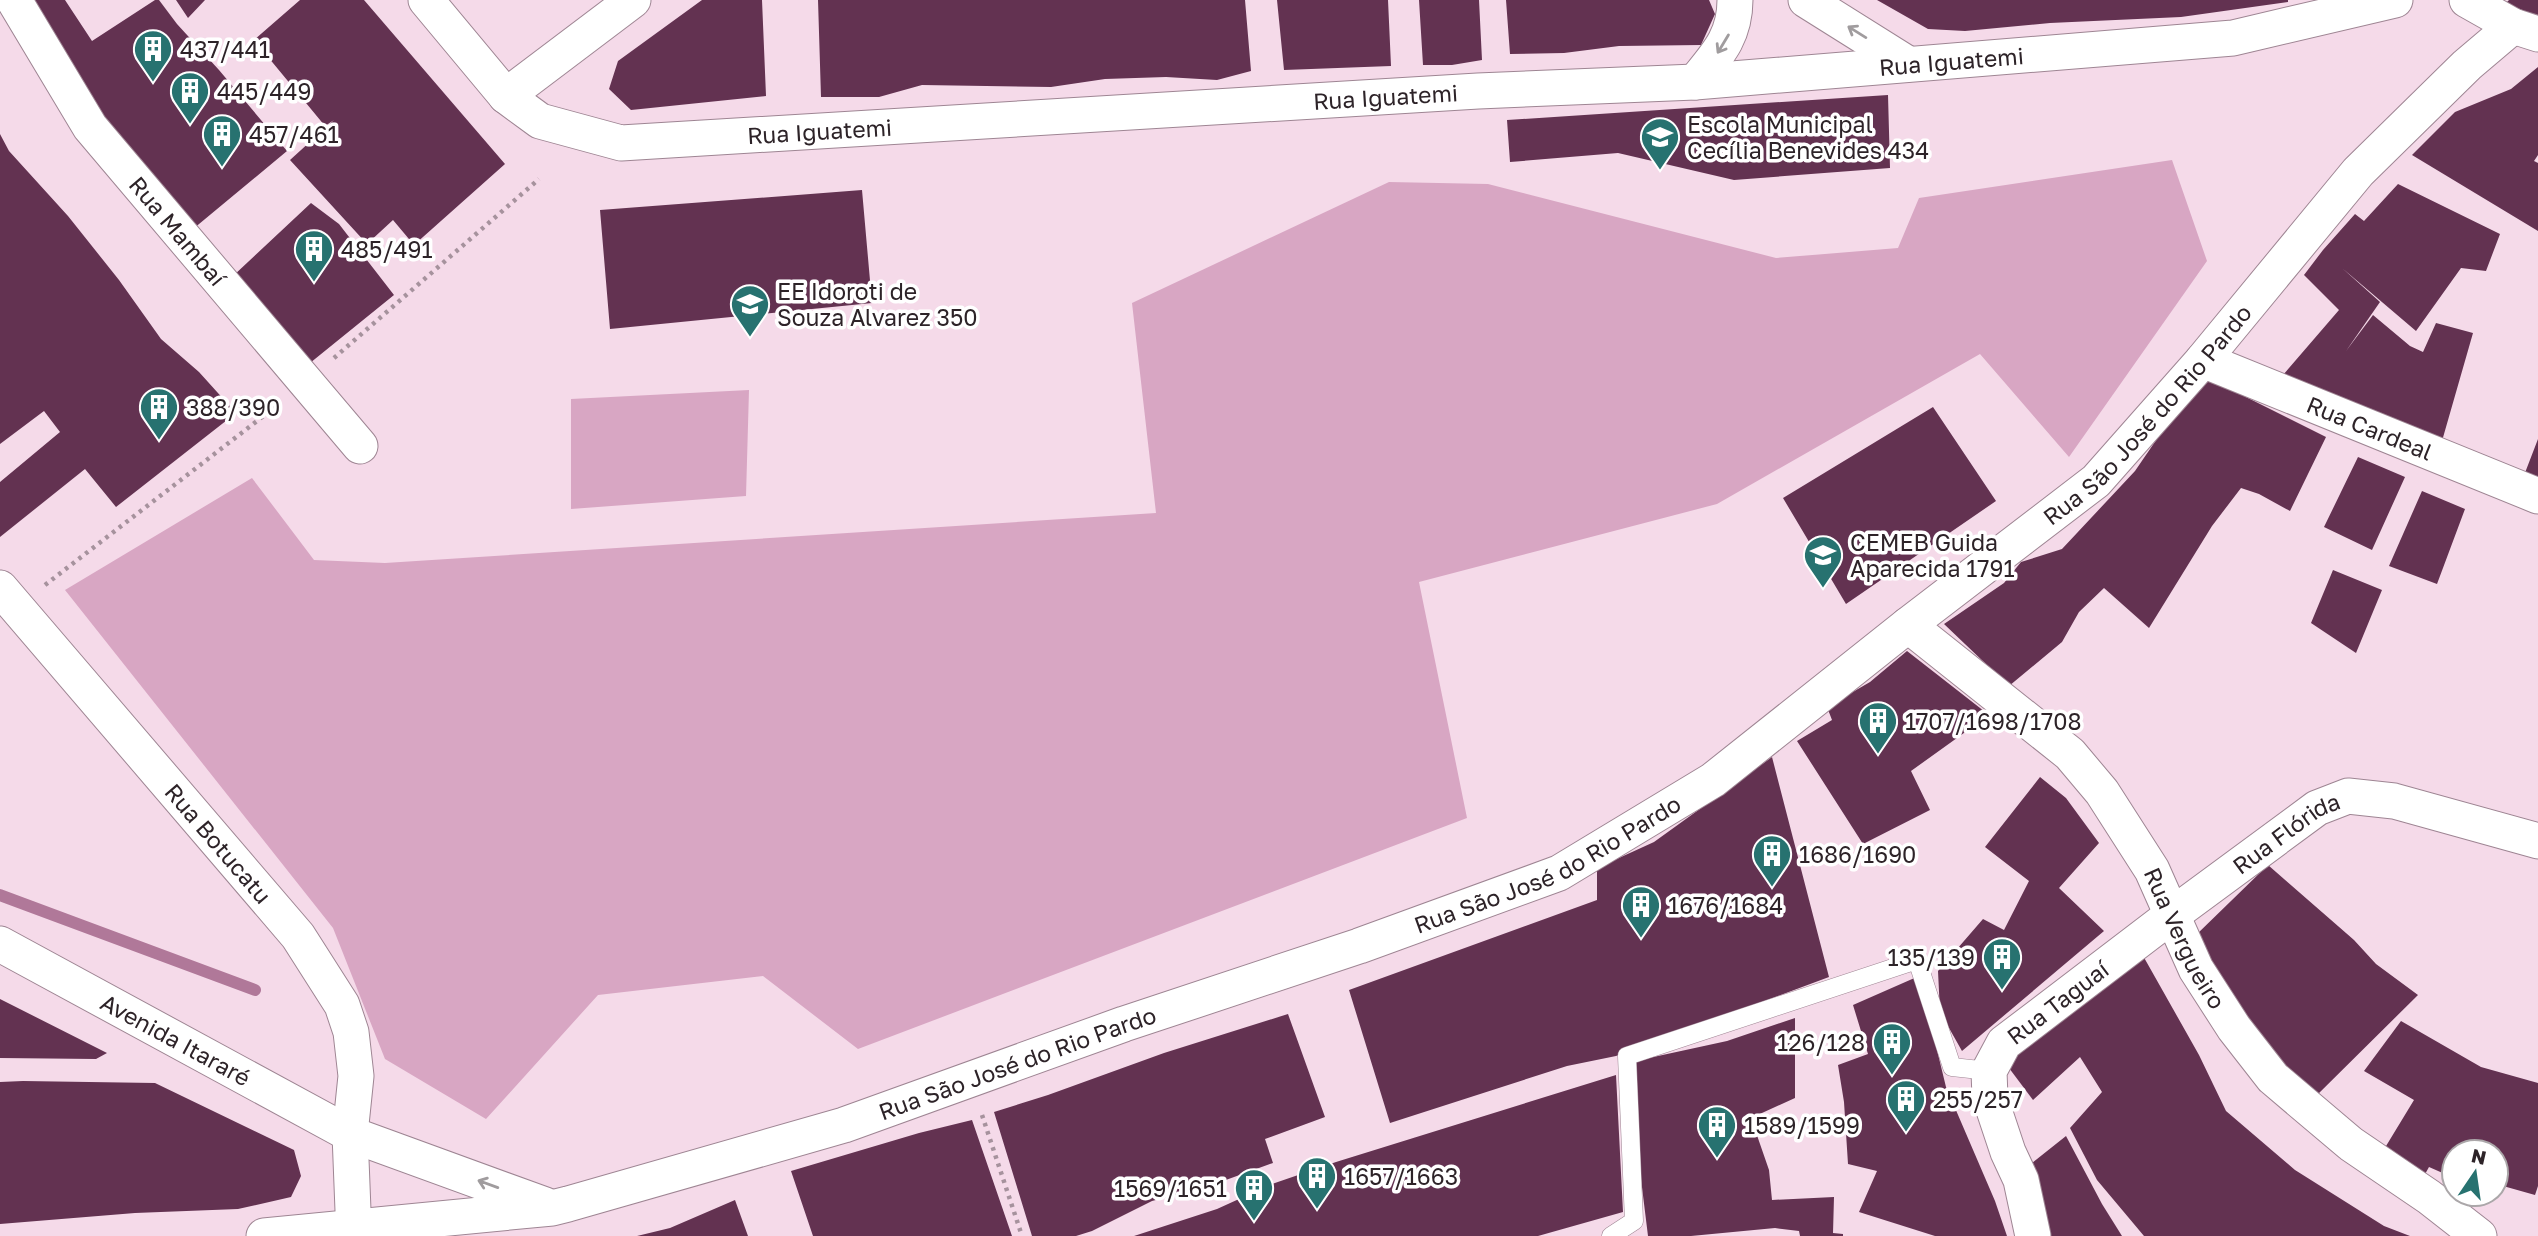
<svg xmlns="http://www.w3.org/2000/svg" width="2538" height="1236" viewBox="0 0 2538 1236" font-family="'Golos Text',sans-serif">
  <style>
    .green { fill: #d8a6c3 }
    .lines { fill: none; stroke-linecap: round; stroke-linejoin: round }
    .stream { stroke: #b07899; stroke-width: 12 }
    .building { fill: #633251 }
    .service-casing { stroke: #9e8593; stroke-width: 19 }
    .minor-casing { stroke: #9e8593; stroke-width: 37 }
    .path { stroke: #a6929d; stroke-width: 4.5; stroke-dasharray: 3.5 5; stroke-linecap: butt }
    .service { stroke: #fff; stroke-width: 18 }
    .minor { stroke: #fff; stroke-width: 35 }
    .oneway { stroke: #a09c9e }
    .labels { text-anchor: middle; dominant-baseline: central; stroke-width: 7; stroke-linejoin: round; paint-order: stroke }
    .poi-label { font-size: 23px; fill: #2d2328; stroke: #fff; text-anchor: start }
    .street-label { font-size: 23px; fill: #2d2328; stroke: #fff }
  </style>
  <rect width="100%" height="100%" fill="#f5dae9"/>
  <path class="green" d="M2172 160 2207 261 2069 457 1980 354 1717 504 1419 582 1467 818 858 1049 763 976 598 995 486 1119 385 1059 333 928 65 590 252 478 314 560 385 563 1156 513 1132 303 1389 182 1488 184 1776 258 1898 248 1919 198Z
    M749 390 746 496 571 509V399Z"/>
  <g class="lines">
    <path class="stream" d="M0 895 255 990"/>
  </g>
  <path class="building" d="M28 0H65L92 41 155 0H159L177 24 219 70 287 151 193 229 87 96Z
    M176 0H205L188 18Z
    M300 0H364L505 164 414 245 393 220 367 244 290 160 334 120 325 126 254 40Z
    M702 0H762L766 96 631 110 609 89 618 61Z
    M818 0H1245L1251 71 1217 80 1166 77 1105 79 1051 87 922 85 879 97H821Z
    M1277 0H1388L1391 66 1284 70Z
    M1419 0H1479L1482 60 1452 65H1423Z
    M1506 0H1709L1715 14 1701 45 1619 46 1564 53 1510 54Z
    M1877 0H2288V2L2181 17 2050 23 1965 31 1928 29Z
    M2509 0H2538V22L2507 2Z
    M2538 67V155L2534 161 2538 163V231L2412 155 2455 112 2511 89Z
    M1888 95 1890 168 1734 180 1618 153 1510 162 1507 120Z
    M0 134 9 151 68 216 119 280 161 339 199 372 236 413 116 507 85 469 0 537V482L60 432 44 411 0 444Z
    M2398 184 2500 234 2486 271 2461 268 2416 331 2342 268 2380 302 2346 351 2373 315 2410 346 2423 352 2436 323 2473 333 2442 441 2283 375 2339 310 2304 275 2323 250 2355 214 2364 221Z
    M862 190 872 303 610 329 600 210Z
    M311 203 339 224 394 295 310 363 233 276Z
    M2206 377 2326 437 2290 511 2259 494 2241 488 2212 526 2149 628 2104 588 2079 612 2062 642 2009 686 1944 624 2004 583 2021 562 2062 549 2135 471 2187 395Z
    M1933 407 1996 501 1846 604 1783 498Z
    M2538 439V483L2523 478Z
    M2358 457 2405 477 2372 550 2324 527Z
    M2422 491 2465 509 2437 584 2389 566Z
    M2333 570 2382 590 2356 653 2311 623Z
    M1907 651 1989 715 1911 771 1930 810 1863 844 1797 741 1832 720 1827 707 1870 682Z
    M1772 757 1829 977 1616 1056 1567 1066 1390 1123 1349 990 1597 900V868L1654 842Z
    M2040 777 2066 798 2099 843 2059 888 2104 931 1962 1051 1940 1012 1938 971 1983 919 2004 930 2029 881 1985 847Z
    M2268 865 2354 940 2376 964 2418 995 2314 1098 2259 1039 2195 936Z
    M2142 954 2199 1055 2226 1111 2295 1170 2384 1226 2410 1236H2144L2097 1180 2070 1128 2102 1092 2080 1057 2033 1100 2003 1060Z
    M1919 976 1946 1087 1995 1201 2007 1236H1935L1859 1212 1877 1171 1848 1164 1844 1102 1838 1065 1868 1054 1853 1005Z
    M0 999 107 1053 96 1059 0 1058Z
    M1288 1014 1325 1117 1265 1139 1273 1163 1212 1185 1152 1201 1092 1231 1076 1236H1032L994 1112 1048 1095 1164 1053Z
    M1795 1018V1098L1751 1118 1769 1170 1772 1200 1834 1197 1833 1233 1843 1234V1236H1800L1799 1231 1775 1228 1691 1236H1648L1639 1163 1635 1061 1727 1041Z
    M2401 1021 2481 1067 2538 1083V1186L2535 1195 2496 1184V1152H2454V1178L2429 1167 2424 1176 2383 1151 2414 1100 2364 1071Z
    M1616 1075 1623 1212 1538 1236H1134L1217 1209 1272 1184 1336 1162Z
    M23 1081 155 1083 294 1150 301 1176 291 1197 238 1209 135 1213 0 1224V1082Z
    M972 1120 1012 1236H813L791 1171 919 1133Z
    M2066 1136 2102 1204 2122 1236H2045L2027 1167Z
    M735 1200 748 1236H637L670 1228Z"/>
  <g class="lines">
    <g class="service-casing">
      <path id="service" d="M1611 1236 1634 1221 1627 1056 1917 960 1952 1067 1989 1071"/>
    </g>
    <g class="minor-casing">
      <g id="minor">
        <path id="s1" d="M14 0 90 127 360 446"/>
        <path id="s2" d="M426 0 506 96 540 121 621 143 1478 91 1695 82 2233 38 2395 0"/>
        <path d="M1806 0 1908 64"/>
        <path d="M2467 0 2513 26 2538 34"/>
        <path d="M1695 82C1717 55 1735 37 1735 0"/>
        <path d="M506 96 633 0"/>
        <path id="s3" d="M2203 360 2538 496"/>
        <path id="s4" d="M0 588 298 936 342 1005 351 1032 356 1076 350 1134 354 1236"/>
        <path id="s5" d="M1908 625 2070 754 2102 792 2152 870 2196 969 2234 1028 2273 1078 2351 1144 2429 1197 2479 1236"/>
        <path id="s6" d="M0 944 350 1134 545 1205"/>
        <path id="s7" d="M264 1236 552 1208 568 1204 844 1125 1124 1024 1359 946 1559 873 1713 780 1908 625 2096 481 2203 360 2358 172 2467 65 2513 26"/>
        <path id="s8" d="M2033 1236 2021 1180 2008 1152 1990 1098 1989 1071 2004 1043 2172 915 2317 808 2348 796 2394 801 2538 841"/>
      </g>
    </g>
    <path class="path" d="M334 358 539 179
      M45 585 279 404
      M982 1115 1022 1236"/>
    <use href="#service" class="service"/>
    <use href="#minor" class="minor"/>
  </g>
  <defs><path id="oneway-shaft" d="M-6 0H5M1.5-3L5.5 0L1.5 3" fill="none" stroke-width="1.6" stroke-linecap="round" stroke-linejoin="round" transform="scale(1.75)"/></defs>
  <g class="oneway">
    <use href="#oneway-shaft" transform="translate(1857 32) rotate(-148)"/>
    <use href="#oneway-shaft" transform="translate(1723 44) rotate(121)"/>
    <use href="#oneway-shaft" transform="translate(488 1184) rotate(-160)"/>
  </g>
  <defs>
    <g id="building-pin" transform="scale(2.0125)"><path d="M0 17L-7.5 6A9.5 9.5 0 1 1 7.5 6Z" fill="#277270" stroke="#fff"/><path d="M-4-6H4V6H1V3H-1V6H-4ZM-2.5-4.3h1.7v1.8h-1.7ZM.8-4.3h1.7v1.8H.8ZM-2.5-1h1.7V.8h-1.7ZM.8-1h1.7V.8H.8Z" fill="#fff"/></g>
    <g id="school-pin" transform="scale(2.0125)"><path d="M0 17L-7.5 6A9.5 9.5 0 1 1 7.5 6Z" fill="#277270" stroke="#fff"/><path d="M0-5L7-2L0 1L-7-2ZM-4 1L0 2.5L4 1V4Q0 6-4 4Z" fill="#fff"/></g>
  </defs>
  <g fill-rule="evenodd">
    <use href="#building-pin" x="153" y="49"/>
    <use href="#building-pin" x="190" y="91"/>
    <use href="#building-pin" x="222" y="134"/>
    <use href="#school-pin" x="1660" y="137"/>
    <use href="#building-pin" x="314" y="249"/>
    <use href="#school-pin" x="750" y="304"/>
    <use href="#building-pin" x="159" y="407"/>
    <use href="#school-pin" x="1823" y="555"/>
    <use href="#building-pin" x="1878" y="721"/>
    <use href="#building-pin" x="1772" y="854"/>
    <use href="#building-pin" x="1641" y="905"/>
    <use href="#building-pin" x="2002" y="957"/>
    <use href="#building-pin" x="1892" y="1042"/>
    <use href="#building-pin" x="1906" y="1099"/>
    <use href="#building-pin" x="1717" y="1125"/>
    <use href="#building-pin" x="1317" y="1176"/>
    <use href="#building-pin" x="1254" y="1188"/>
  </g>
  <g class="labels">
    <g class="poi-label">
      <text x="180" y="49">437/441</text>
      <text x="217" y="91">445/449</text>
      <text x="1687" y="124">Escola Municipal<tspan x="1687" dy="26">Cecília Benevides 434</tspan></text>
      <text x="249" y="134">457/461</text>
      <text x="341" y="249">485/491</text>
      <text x="777" y="291">EE Idoroti de<tspan x="777" dy="26">Souza Alvarez 350</tspan></text>
      <text x="186" y="407">388/390</text>
      <text x="1850" y="542">CEMEB Guida<tspan x="1850" dy="26">Aparecida 1791</tspan></text>
      <text x="1905" y="721">1707/1698/1708</text>
      <text x="1799" y="854">1686/1690</text>
      <text x="1668" y="905">1676/1684</text>
      <text x="1975" y="957" text-anchor="end">135/139</text>
      <text x="1865" y="1042" text-anchor="end">126/128</text>
      <text x="1933" y="1099">255/257</text>
      <text x="1744" y="1125">1589/1599</text>
      <text x="1344" y="1176">1657/1663</text>
      <text x="1227" y="1188" text-anchor="end">1569/1651</text>
    </g>
    <g class="street-label">
      <text stroke="none"><textPath href="#s2" startOffset="1584">Rua Iguatemi</textPath></text>
      <text stroke="none"><textPath href="#s2" startOffset="1017">Rua Iguatemi</textPath></text>
      <text stroke="none"><textPath href="#s2" startOffset="450">Rua Iguatemi</textPath></text>
      <text stroke="none"><textPath href="#s1" startOffset="284">Rua Mambaí</textPath></text>
      <text stroke="none"><textPath href="#s7" startOffset="2100">Rua São José do Rio Pardo</textPath></text>
      <text stroke="none"><textPath href="#s3" startOffset="180">Rua Cardeal</textPath></text>
      <text stroke="none"><textPath href="#s8" startOffset="556">Rua Flórida</textPath></text>
      <text stroke="none"><textPath href="#s4" startOffset="336">Rua Botucatu</textPath></text>
      <text stroke="none"><textPath href="#s7" startOffset="1344">Rua São José do Rio Pardo</textPath></text>
      <text stroke="none"><textPath href="#s5" startOffset="425">Rua Vergueiro</textPath></text>
      <text stroke="none"><textPath href="#s8" startOffset="271">Rua Taguaí</textPath></text>
      <text stroke="none"><textPath href="#s6" startOffset="200">Avenida Itararé</textPath></text>
      <text stroke="none"><textPath href="#s7" startOffset="777">Rua São José do Rio Pardo</textPath></text>
    </g>
  </g>
  <g transform="translate(2475 1173) rotate(13)"><circle r="33" fill="#ffffff" stroke="#aba7a9" stroke-width="2"/>
  <path d="M0-5L12 26L0 18L-12 26Z" fill="#277270"/>
  <text y="-10" font-size="19" font-weight="bold" text-anchor="middle" fill="#2d2328">N</text>
  </g>
</svg>
